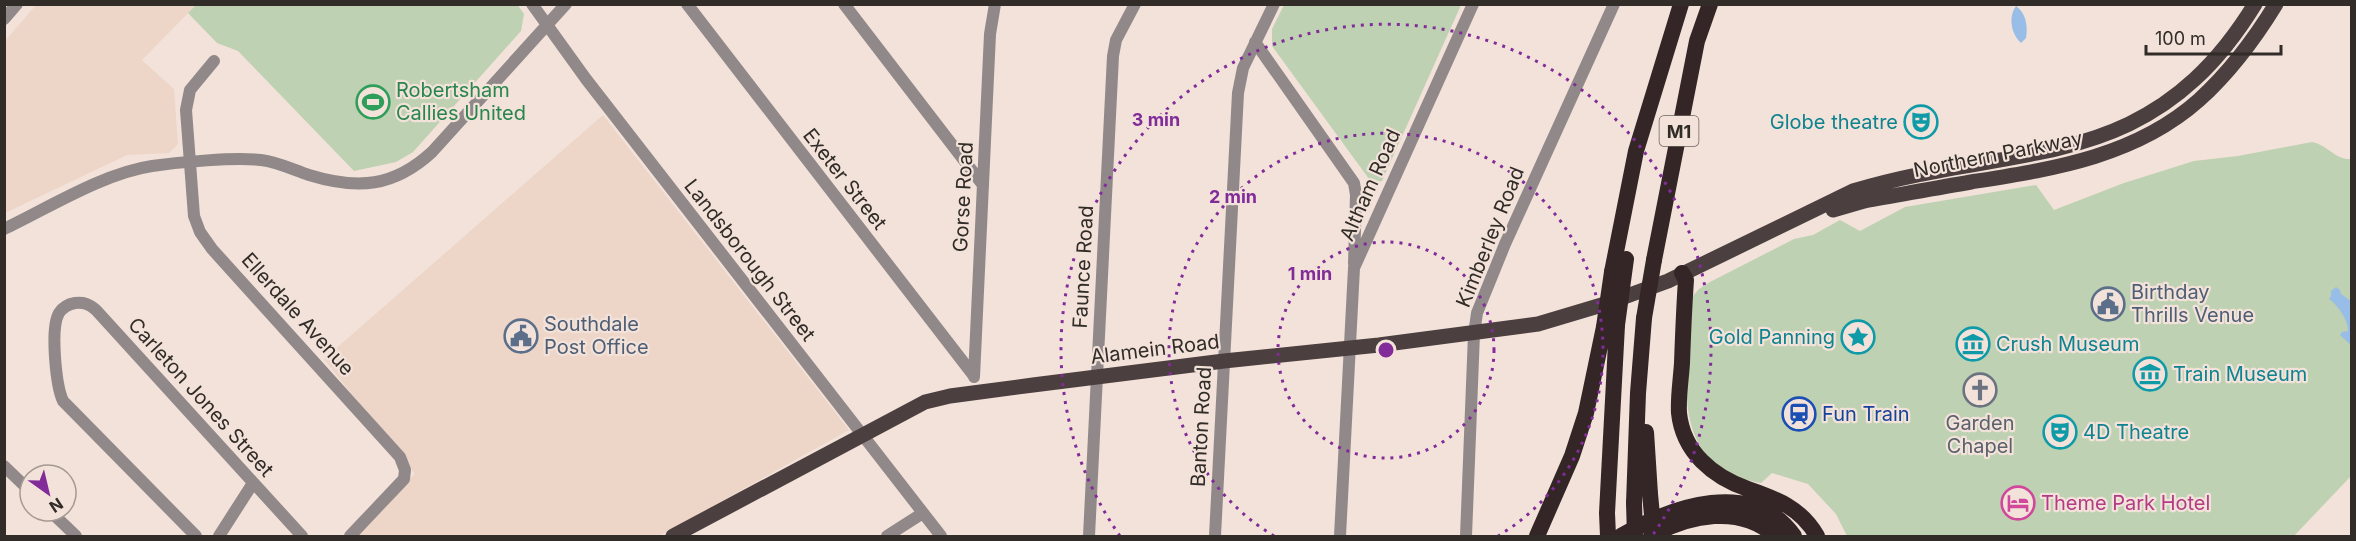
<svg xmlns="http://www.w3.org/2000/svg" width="2356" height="541" viewBox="0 0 2356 541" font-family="Inter,sans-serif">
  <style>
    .built { fill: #edd6c8 }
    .green { fill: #bed1b2 }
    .water { fill: #98bde6 }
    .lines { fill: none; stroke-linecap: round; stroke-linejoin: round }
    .minor { stroke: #918989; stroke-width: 12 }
    .major { stroke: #4c3f3f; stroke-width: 15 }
    .highway { stroke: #342626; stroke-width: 16 }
    .highway-bridge { stroke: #342626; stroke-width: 16 }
    .ring { fill: none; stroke: #822c9a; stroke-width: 3; stroke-dasharray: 3 6 }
    .labels { text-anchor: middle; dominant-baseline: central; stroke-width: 4.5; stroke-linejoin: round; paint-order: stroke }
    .shield { fill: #f2e2d9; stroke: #6b635d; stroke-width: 1.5 }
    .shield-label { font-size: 18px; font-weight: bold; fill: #312c28 }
    .leisure-label { font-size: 20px; fill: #27864d; stroke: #f2e2d9; text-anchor: start }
    .culture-label { font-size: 20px; fill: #0d838f; stroke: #f2e2d9; text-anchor: start }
    .street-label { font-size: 20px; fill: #312c28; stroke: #f2e2d9 }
    .service-label { font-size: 20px; fill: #4e5e75; stroke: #f2e2d9; text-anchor: start }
    .transit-label { font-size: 20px; fill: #164399; stroke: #f2e2d9; text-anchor: start }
    .worship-label { font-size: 20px; fill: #5b616d; stroke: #f2e2d9 }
    .hotel-label { font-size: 20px; fill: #b23c85; stroke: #f2e2d9; text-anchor: start }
    .centre { fill: #822c9a; stroke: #f2e2d9; stroke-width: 3 }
    .ring-label { font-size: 18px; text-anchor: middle; font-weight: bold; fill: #822c9a; stroke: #f2e2d9; stroke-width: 4.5; stroke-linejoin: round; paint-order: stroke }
  </style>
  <rect width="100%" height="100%" fill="#f2e2d9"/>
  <path class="built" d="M36 5H196L142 60 174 89 178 144 169 153 127 155 5 213V41Z
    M603 115 849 430 659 536H349L415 474 324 359Z"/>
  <path class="green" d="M196 5 517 4 524 14 521 31 413 152 396 162 354 171 238 51 217 43 188 13Z
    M1284 5H1461L1382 181 1372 183 1272 46V29Z
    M2312 142C2328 145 2335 160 2351 159V476L2294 536H1847L1836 514 1808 484 1772 473 1761 483C1663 466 1688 369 1692 297L1699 289 1710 282 1794 239 1813 235 1840 220 1860 231 1905 207 2036 185 2054 210 2124 183 2194 161 2238 156Z"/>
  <path class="water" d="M2016 6C2026 13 2028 26 2026 38L2021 43C2011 34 2008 17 2016 6Z
    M2336 287 2340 290 2341 294 2351 301V345L2340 335 2342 332 2348 331C2349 321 2337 304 2329 299L2331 296V291Z"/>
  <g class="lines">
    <path class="minor" d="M532 4 586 79 941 536
      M687 4 974 376
      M844 4 983 185
      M4 19 17 4
      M1255 42 1354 183 1356 195 1354 264
      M214 61 190 90 186 110 194 216 200 232 212 249 400 457 405 470 404 479 350 536
      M4 229C48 208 104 173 152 166 181 162 233 157 261 160 278 162 294 170 309 175 358 190 394 187 432 152L566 4
      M974 377 990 34 995 4
      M4 466 30 491
      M50 511 76 536
      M196 536 63 401C56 386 50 328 59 313 63 307 69 304 75 303 84 302 89 304 96 310L302 536
      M219 536 253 483
      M887 536 923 513
      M1089 536 1113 56 1116 40 1135 4
      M1215 536 1238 93 1243 68 1274 4
      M1340 536 1354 268 1473 4
      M1466 536 1474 334 1477 313 1505 244 1614 4"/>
    <path class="major" d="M1833 210 1864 201C1899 195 1935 188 1971 182 2052 169 2135 157 2199 100 2230 72 2254 40 2276 4
      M673 536 925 402 950 396 1033 385 1224 361 1379 345 1538 324 1605 304 1668 281 1853 191C2018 141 2149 177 2255 4"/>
    <path class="highway" d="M1654 260 1697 41 1710 4
      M1612 272 1636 151 1681 4
      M1682 273 1686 280C1684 308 1683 335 1682 363 1681 379 1678 397 1679 413 1683 452 1713 477 1748 489 1777 499 1801 508 1817 536
      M1646 432 1650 494
      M1634 503 1638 393 1644 318
      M1537 536 1572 456 1586 413 1604 327
      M1608 536 1607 513 1617 325
      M1621 536C1673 506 1752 478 1794 536
      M1651 536C1689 515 1740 504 1775 536"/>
    <path class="highway-bridge" d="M1644 318 1654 260
      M1617 325 1626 259
      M1604 327 1612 272
      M1650 494 1654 536
      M1634 503 1635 536"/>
  </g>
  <g class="ring">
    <circle cx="1386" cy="350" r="108"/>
    <path d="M1274 536A217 217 0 1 1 1498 536"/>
    <path d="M1120 536A325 325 0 1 1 1652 536"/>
  </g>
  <defs>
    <g id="stadium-ring" transform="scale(1.725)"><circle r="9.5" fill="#f2e2d9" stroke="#2e9e5b" stroke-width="1.5"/><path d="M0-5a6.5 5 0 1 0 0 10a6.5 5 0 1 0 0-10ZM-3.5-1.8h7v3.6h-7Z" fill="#2e9e5b"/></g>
    <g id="theatre-ring" transform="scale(1.725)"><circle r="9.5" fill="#f2e2d9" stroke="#0f9aa8" stroke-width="1.5"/><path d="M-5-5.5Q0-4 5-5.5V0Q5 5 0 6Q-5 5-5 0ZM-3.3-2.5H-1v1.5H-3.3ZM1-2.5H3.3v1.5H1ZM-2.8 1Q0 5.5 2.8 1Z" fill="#0f9aa8"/></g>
    <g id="civic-ring" transform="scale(1.725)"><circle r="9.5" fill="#f2e2d9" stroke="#5c6f8a" stroke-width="1.5"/><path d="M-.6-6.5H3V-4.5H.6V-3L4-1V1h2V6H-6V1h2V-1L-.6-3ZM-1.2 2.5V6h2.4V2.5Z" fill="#5c6f8a"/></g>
    <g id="sight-ring" transform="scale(1.725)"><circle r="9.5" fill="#f2e2d9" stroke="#0f9aa8" stroke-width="1.5"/><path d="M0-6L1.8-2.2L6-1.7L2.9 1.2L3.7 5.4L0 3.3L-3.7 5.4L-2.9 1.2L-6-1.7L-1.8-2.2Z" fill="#0f9aa8"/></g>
    <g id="museum-ring" transform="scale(1.725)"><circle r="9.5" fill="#f2e2d9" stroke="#0f9aa8" stroke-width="1.5"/><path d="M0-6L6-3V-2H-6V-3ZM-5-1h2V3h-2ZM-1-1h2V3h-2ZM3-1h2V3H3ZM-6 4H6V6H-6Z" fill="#0f9aa8"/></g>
    <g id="church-ring" transform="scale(1.725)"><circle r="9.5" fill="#f2e2d9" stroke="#6b7280" stroke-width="1.5"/><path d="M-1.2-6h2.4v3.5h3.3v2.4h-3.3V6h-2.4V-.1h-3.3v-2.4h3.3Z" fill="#6b7280"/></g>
    <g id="station-ring" transform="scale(1.725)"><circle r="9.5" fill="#f2e2d9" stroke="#1a4fb4" stroke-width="1.5"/><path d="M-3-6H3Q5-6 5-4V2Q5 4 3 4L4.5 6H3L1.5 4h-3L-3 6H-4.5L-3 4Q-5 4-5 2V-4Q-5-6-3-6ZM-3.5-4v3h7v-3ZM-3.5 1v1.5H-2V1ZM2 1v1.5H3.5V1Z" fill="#1a4fb4"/></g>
    <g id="hotel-ring" transform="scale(1.725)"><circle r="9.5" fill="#f2e2d9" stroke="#d1479c" stroke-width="1.5"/><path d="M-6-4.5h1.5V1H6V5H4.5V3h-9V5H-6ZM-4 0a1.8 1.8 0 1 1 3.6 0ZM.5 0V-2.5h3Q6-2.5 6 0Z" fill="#d1479c"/></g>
  </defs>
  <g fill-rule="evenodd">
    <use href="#stadium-ring" x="373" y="102"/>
    <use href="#theatre-ring" x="1921" y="122"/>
    <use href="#civic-ring" x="2108" y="304"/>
    <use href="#civic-ring" x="521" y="336"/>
    <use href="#sight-ring" x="1858" y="337"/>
    <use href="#museum-ring" x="1973" y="344"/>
    <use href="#museum-ring" x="2150" y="374"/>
    <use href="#church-ring" x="1980" y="390"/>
    <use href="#station-ring" x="1799" y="414"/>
    <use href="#theatre-ring" x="2060" y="432"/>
    <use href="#hotel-ring" x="2018" y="503"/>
  </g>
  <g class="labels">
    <rect class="shield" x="1659.5" y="116" width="39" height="30" rx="4.5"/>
    <g class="shield-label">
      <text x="1679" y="131">M1</text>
    </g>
    <g class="leisure-label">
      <text x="396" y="90">Robertsham<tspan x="396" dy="23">Callies United</tspan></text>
    </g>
    <g class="culture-label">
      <text x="1898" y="122" text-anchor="end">Globe theatre</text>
      <text x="1835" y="337" text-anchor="end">Gold Panning</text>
      <text x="1996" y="344">Crush Museum</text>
      <text x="2173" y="374">Train Museum</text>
      <text x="2083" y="432">4D Theatre</text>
    </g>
    <g class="street-label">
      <text transform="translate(1998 154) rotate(-11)">Northern Parkway</text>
      <text transform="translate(845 179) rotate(52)">Exeter Street</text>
      <text transform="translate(1370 185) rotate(-66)">Altham Road</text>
      <text transform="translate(963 197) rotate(-87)">Gorse Road</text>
      <text transform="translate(1490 237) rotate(-68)">Kimberley Road</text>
      <text transform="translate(750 260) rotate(52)">Landsborough Street</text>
      <text transform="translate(1083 267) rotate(-87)">Faunce Road</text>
      <text transform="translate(298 314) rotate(48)">Ellerdale Avenue</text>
      <text transform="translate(1155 349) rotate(-7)">Alamein Road</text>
      <text transform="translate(201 397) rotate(48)">Carleton Jones Street</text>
      <text transform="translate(1201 427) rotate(-87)">Banton Road</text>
    </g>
    <g class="service-label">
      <text x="2131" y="292">Birthday<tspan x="2131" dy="23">Thrills Venue</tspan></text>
      <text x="544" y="324">Southdale<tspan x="544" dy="23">Post Office</tspan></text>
    </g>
    <g class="transit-label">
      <text x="1822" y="414">Fun Train</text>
    </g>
    <g class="worship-label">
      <text x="1980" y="423">Garden<tspan x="1980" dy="23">Chapel</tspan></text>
    </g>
    <g class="hotel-label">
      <text x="2041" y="503">Theme Park Hotel</text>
    </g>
  </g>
  <circle cx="1386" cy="350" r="9" class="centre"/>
  <g class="ring-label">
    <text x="1156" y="126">3 min</text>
    <text x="1233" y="203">2 min</text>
    <text x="1310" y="280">1 min</text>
  </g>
  <rect width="2356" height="541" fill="none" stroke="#312c28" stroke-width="12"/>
  <g transform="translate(48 493) rotate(146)"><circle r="28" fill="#f2e2d9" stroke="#a59992" stroke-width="1.5"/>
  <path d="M0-4.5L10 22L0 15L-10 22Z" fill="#822c9a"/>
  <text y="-9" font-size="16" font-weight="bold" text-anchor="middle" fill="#312c28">N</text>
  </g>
  <path d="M2146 45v9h135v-9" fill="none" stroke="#312c28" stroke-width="3"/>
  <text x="2155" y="45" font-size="18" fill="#312c28" stroke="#f2e2d9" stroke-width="4.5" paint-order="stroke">100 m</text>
</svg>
